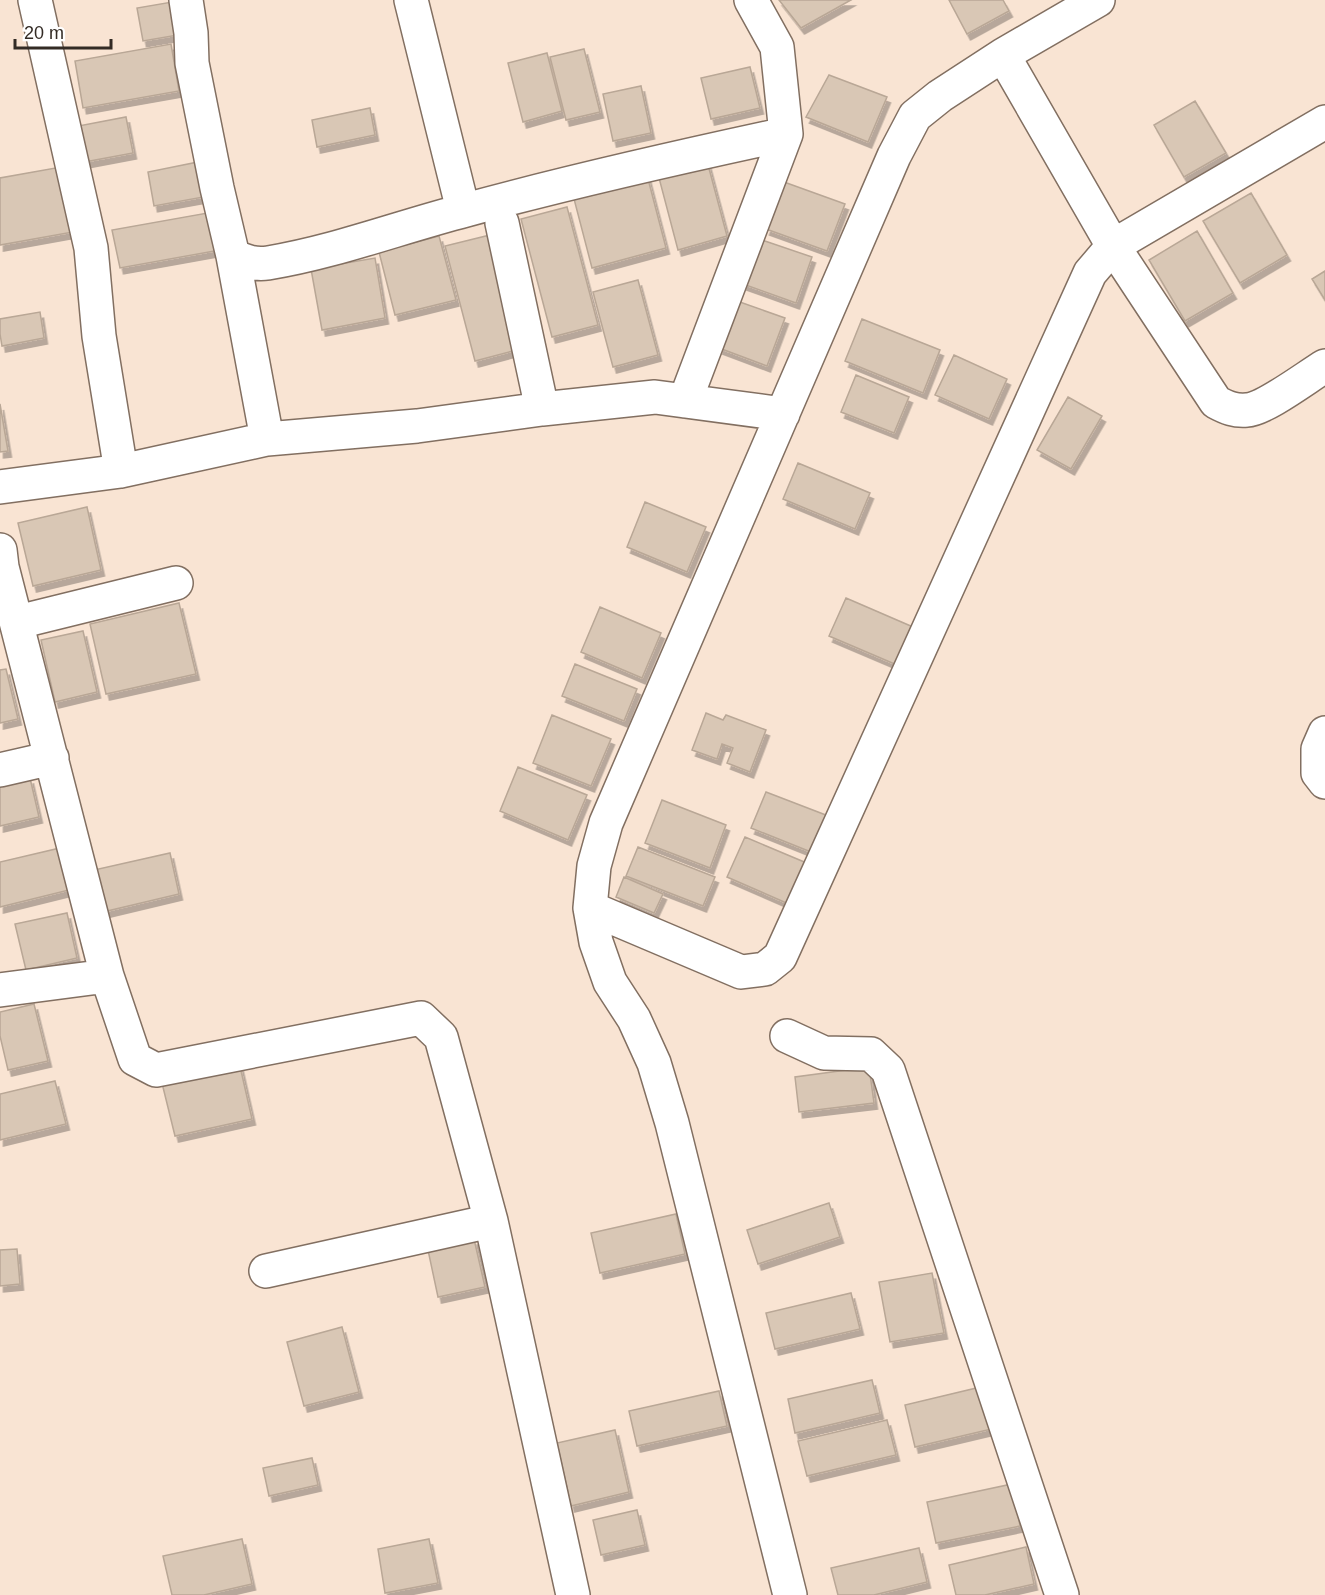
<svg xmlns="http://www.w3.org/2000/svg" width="1325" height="1595" viewBox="0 0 1325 1595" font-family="Helvetica,sans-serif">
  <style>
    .building { fill: #d9c7b5; stroke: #b9a796; stroke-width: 1.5; filter: url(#shadow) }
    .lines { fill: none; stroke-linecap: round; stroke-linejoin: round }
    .minor-casing { stroke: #826f61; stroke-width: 36 }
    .minor { stroke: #fff; stroke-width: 33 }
  </style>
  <defs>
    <filter id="shadow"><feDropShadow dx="3.5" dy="6" stdDeviation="0" flood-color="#0004"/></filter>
  </defs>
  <rect width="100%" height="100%" fill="#f9e4d3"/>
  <path class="building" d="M779 0H851L801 28Z
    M949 0H1003L1009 11 967 34Z
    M172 2 178 35 143 41 137 8Z
    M171 44 179 91 83 108 75 61Z
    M584 49 600 112 566 120 550 57Z
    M547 53 562 111 523 122 508 63Z
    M750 67 760 108 711 119 701 78Z
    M829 75 887 97 868 142 806 117Z
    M641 86 651 133 613 141 603 94Z
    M1195 101 1226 153 1184 177 1154 125Z
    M370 108 375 135 317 147 312 120Z
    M126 117 133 153 79 163 73 127Z
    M203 161 209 196 154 206 148 172Z
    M707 161 727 236 678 250 658 174Z
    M61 167 73 232 0 245V178Z
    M647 175 666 248 592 268 573 195Z
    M784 182 845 204 827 251 766 229Z
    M1251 193 1287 255 1240 283 1203 221Z
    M567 207 598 325 552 337 521 219Z
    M213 212 220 250 120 268 112 230Z
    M1197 231 1233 293 1185 321 1149 260Z
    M490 235 520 349 475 361 445 246Z
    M439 236 456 300 395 315 379 252Z
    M759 239 812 257 796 303 743 284Z
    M375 258 385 318 322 330 311 269Z
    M1325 271V300L1312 279Z
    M638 280 658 355 613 367 593 292Z
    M737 301 785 318 767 366 719 348Z
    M40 312 44 338 2 346 0 334V319Z
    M862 319 940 350 923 393 845 361Z
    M954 355 1007 379 989 419 935 395Z
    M856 375 909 397 894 433 841 412Z
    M1068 397 1102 416 1071 469 1037 450Z
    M0 404 8 451 0 452Z
    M798 463 870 493 855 529 783 499Z
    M645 502 706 527 687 572 627 547Z
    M87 507 101 570 33 586 18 523Z
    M846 598 913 627 897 665 829 636Z
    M179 603 196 674 106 694 90 624Z
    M600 607 661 633 642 678 581 652Z
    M83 631 97 692 55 702 41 640Z
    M575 664 637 689 624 721 562 696Z
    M6 669 18 719 0 723V670Z
    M706 713 723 720 726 715 766 730 750 772 727 763 733 748 722 744 717 759 692 750Z
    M552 715 611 739 591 786 533 763Z
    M518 767 587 795 568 840 500 811Z
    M30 778 39 817 0 826V785Z
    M766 792 831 817 816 854 751 828Z
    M662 800 726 825 710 868 645 843Z
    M745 837 809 864 791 905 727 877Z
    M638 847 715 877 703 906 626 876Z
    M60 848 69 890 0 907V862Z
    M170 853 179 894 103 912 94 870Z
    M624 877 663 894 654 913 616 897Z
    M67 913 77 958 26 970 15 924Z
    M34 1004 48 1061 8 1070 0 1036V1012Z
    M239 1062 252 1119 175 1136 161 1079Z
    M869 1067 874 1103 799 1112 795 1077Z
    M55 1081 66 1124 0 1140V1094Z
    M829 1203 840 1237 758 1264 747 1230Z
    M676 1214 685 1254 600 1273 591 1233Z
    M474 1239 485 1287 438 1297 428 1250Z
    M17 1249 20 1284 0 1286V1250Z
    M932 1273 944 1333 890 1342 879 1282Z
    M851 1293 860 1329 775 1349 766 1313Z
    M342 1327 359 1392 304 1406 287 1342Z
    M872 1380 880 1413 795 1433 788 1399Z
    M989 1385 1000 1427 915 1447 905 1405Z
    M719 1391 727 1426 637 1446 629 1411Z
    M887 1420 896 1455 807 1476 798 1441Z
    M615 1430 629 1492 571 1506 557 1443Z
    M312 1458 318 1485 269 1496 263 1468Z
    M1012 1484 1020 1526 936 1543 927 1502Z
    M637 1510 645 1545 601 1555 593 1520Z
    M242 1539 252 1584 204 1595H172L163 1556Z
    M429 1539 438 1583 385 1593 378 1549Z
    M1026 1547 1034 1584 985 1595H956L949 1565Z
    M919 1548 927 1582 874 1595H838L831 1568Z"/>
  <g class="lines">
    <g class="minor-casing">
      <path id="minor" d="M35 0 91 248 99 336 121 471
        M186 0 191 33 192 63 217 188 233 256C245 261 254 265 268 263 335 252 400 227 466 210 572 181 679 157 786 134
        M411 0 463 210
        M1003 55 1113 246 1216 402C1227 408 1235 411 1247 410 1265 409 1308 376 1325 366
        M502 223 542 409
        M233 256 267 439
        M685 401 786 134 777 47 751 0
        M0 487 121 471 267 439 417 426 542 409 655 397 783 414
        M0 550 2 567 107 976 135 1059 156 1070 421 1018 441 1037 491 1221 573 1595
        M18 622 176 583
        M1325 733 1318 749V773L1325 782
        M0 770 52 758
        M590 908 741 972 765 969 780 957 1090 273 1113 246 1325 122
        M0 990 107 976
        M787 1036 824 1053 871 1054 888 1070 1062 1595
        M266 1271 491 1221
        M790 1595 672 1123 654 1063 634 1019 610 982 596 942 590 908 594 866 606 823 894 156 915 116 940 96 1003 55 1098 0"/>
    </g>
    <use href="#minor" class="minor"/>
  </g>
  <path d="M15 39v9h96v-9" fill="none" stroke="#332b25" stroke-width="3"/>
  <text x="24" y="39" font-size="18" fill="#332b25" stroke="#ffffff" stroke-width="4.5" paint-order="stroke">20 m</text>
</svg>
